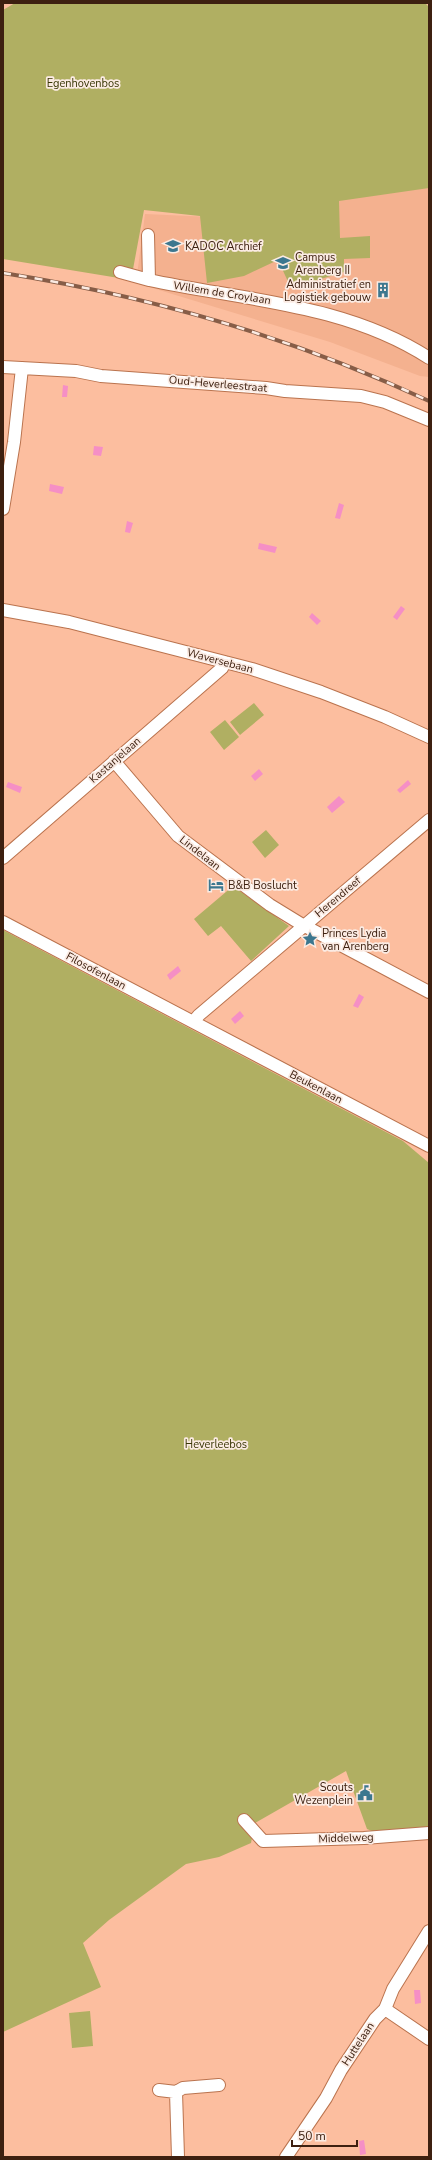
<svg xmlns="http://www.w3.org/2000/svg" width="432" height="2160" viewBox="0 0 432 2160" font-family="'Nunito Sans',sans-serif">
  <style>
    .built { fill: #f4b18f }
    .green { fill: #b0af62 }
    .water { fill: #f58fc5 }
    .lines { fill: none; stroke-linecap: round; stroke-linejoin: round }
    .minor-casing { stroke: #ba734e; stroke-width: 14 }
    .minor { stroke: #fff; stroke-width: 12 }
    .rail-casing { stroke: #875d47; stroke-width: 4 }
    .rail { stroke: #fbebe3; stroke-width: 2.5; stroke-dasharray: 8; stroke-linecap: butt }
    .labels { text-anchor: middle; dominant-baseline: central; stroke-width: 3.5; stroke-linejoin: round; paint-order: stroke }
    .park-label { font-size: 11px; fill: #393705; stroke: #fbebe3 }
    .poi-label { font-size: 11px; fill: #3d2010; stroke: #fbebe3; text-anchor: start }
    .street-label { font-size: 11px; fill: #3d2010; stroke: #fbebe3 }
  </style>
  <rect width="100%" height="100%" fill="#fcbe9f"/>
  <path class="built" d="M429 172V377L420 376 330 342 136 283 145 214 276 220Z"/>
  <path class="green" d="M15 3H425L429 7V188L339 201 340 238 370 236V258L344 259V272L291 288 278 260 244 276 207 283 200 216 144 210 131 280 3 259V10Z
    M254 703 264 715 240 735 230 722Z
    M225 720 239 737 224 750 210 732Z
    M266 830 279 845 265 858 252 842Z
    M233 886 289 926 251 961 221 926 208 936 194 919Z
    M3 930 403 1141 429 1163V1827L372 1831 367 1829 346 1771 255 1823 251 1843 219 1857 186 1864 109 1920 83 1943 101 1987 3 2032Z
    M90 2011 93 2046 72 2048 69 2013Z"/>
  <path class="water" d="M63 385 68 386 67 397H62Z
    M94 446 103 447 101 456 93 455Z
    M50 484 64 487 62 494 49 491Z
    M339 503 344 505 340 519 335 518Z
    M127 521 133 523 130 533 125 532Z
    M259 543 277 547 275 553 258 549Z
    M401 606 405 609 397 620 393 617Z
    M312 613 321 621 317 625 309 617Z
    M259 769 263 774 255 781 251 776Z
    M408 780 411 784 400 793 397 790Z
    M8 782 22 787 20 793 6 787Z
    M339 796 345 802 332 813 327 807Z
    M178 966 181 971 170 980 167 975Z
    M359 994 364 997 358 1008 353 1006Z
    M240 1011 244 1016 235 1024 231 1019Z
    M414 1990H420L421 2003 415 2004Z
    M364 2140 366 2154 360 2155 359 2141Z"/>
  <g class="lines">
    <g class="minor-casing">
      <path id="minor" d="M148 235 149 280C243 300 346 304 429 358
        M120 272 149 280
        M3 367 76 371 101 376 266 388 285 391 361 396 385 402 429 420
        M3 509 14 442 22 368
        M3 610 69 622 252 669 321 692 385 717 429 737
        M114 761 178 836 270 905 301 924 429 992
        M3 858 222 668 225 662
        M3 922 429 1146
        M193 1022 199 1015 429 820
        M244 1820 263 1841 364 1838 429 1833
        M385 2009 429 2039
        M159 2090 176 2092
        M178 2157 176 2092 183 2088 219 2085
        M286 2157 326 2098 341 2070 375 2019 385 2009 393 1989 429 1931"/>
    </g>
    <use href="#minor" class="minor"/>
    <g class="rail-casing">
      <path id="rail" d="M3 273C150 296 294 338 429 401"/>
    </g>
    <use href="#rail" class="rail"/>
  </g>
  <defs>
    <g id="university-bare" transform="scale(1.2)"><path d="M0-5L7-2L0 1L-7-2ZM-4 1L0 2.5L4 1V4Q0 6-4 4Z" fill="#3c778f" stroke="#fbebe3" stroke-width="2.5" paint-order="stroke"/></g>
    <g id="building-bare" transform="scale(1.2)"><path d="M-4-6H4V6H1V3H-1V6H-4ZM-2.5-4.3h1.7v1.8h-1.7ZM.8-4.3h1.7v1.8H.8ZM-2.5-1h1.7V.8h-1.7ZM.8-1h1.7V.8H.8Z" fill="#3c778f" stroke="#fbebe3" stroke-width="2.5" paint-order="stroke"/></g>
    <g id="hotel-bare" transform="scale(1.2)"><path d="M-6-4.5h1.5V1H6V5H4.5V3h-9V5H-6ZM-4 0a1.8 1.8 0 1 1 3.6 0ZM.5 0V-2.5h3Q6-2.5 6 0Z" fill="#3c778f" stroke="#fbebe3" stroke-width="2.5" paint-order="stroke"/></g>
    <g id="sight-bare" transform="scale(1.2)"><path d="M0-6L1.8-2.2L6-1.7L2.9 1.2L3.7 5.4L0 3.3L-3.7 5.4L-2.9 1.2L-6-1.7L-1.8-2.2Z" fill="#3c778f" stroke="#fbebe3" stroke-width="2.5" paint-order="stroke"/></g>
    <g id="civic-bare" transform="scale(1.2)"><path d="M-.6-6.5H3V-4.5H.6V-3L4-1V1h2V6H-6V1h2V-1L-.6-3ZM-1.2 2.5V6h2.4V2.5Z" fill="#3c778f" stroke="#fbebe3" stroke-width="2.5" paint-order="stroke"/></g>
  </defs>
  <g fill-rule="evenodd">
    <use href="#university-bare" x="173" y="246"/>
    <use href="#university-bare" x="283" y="263"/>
    <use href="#building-bare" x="383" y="290"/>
    <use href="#hotel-bare" x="216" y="885"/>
    <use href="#sight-bare" x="310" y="939"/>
    <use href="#civic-bare" x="365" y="1793"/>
  </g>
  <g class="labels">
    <g class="park-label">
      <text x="83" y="83">Egenhovenbos</text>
      <text x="216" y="1444">Heverleebos</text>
    </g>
    <g class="poi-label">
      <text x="185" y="246">KADOC Archief</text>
      <text x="295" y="257">Campus<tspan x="295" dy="13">Arenberg II</tspan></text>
      <text x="371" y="284" text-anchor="end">Administratief en<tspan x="371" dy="13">Logistiek gebouw</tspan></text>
      <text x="228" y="885">B&amp;B Boslucht</text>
      <text x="322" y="933">Princes Lydia<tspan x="322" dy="13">van Arenberg</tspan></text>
      <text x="353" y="1787" text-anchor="end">Scouts<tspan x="353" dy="13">Wezenplein</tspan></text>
    </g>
    <g class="street-label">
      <text transform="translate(222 293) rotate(9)">Willem de Croylaan</text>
      <text transform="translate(218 384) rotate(5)">Oud-Heverleestraat</text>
      <text transform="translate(220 661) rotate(15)">Waversebaan</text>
      <text transform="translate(115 760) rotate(-41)">Kastanjelaan</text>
      <text transform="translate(200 853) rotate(38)">Lindelaan</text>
      <text transform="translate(338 897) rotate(-40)">Herendreef</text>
      <text transform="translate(96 971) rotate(28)">Filosofenlaan</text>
      <text transform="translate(316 1087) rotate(28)">Beukenlaan</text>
      <text transform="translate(346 1838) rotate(-2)">Middelweg</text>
      <text transform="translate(358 2044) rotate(-57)">Huttelaan</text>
    </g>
  </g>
  <rect width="432" height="2160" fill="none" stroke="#3d2010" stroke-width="8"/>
  <path d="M292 2140v6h65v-6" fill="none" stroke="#3d2010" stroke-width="2"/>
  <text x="298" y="2140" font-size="12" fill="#3d2010" stroke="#fbebe3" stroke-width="3" paint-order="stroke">50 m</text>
</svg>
